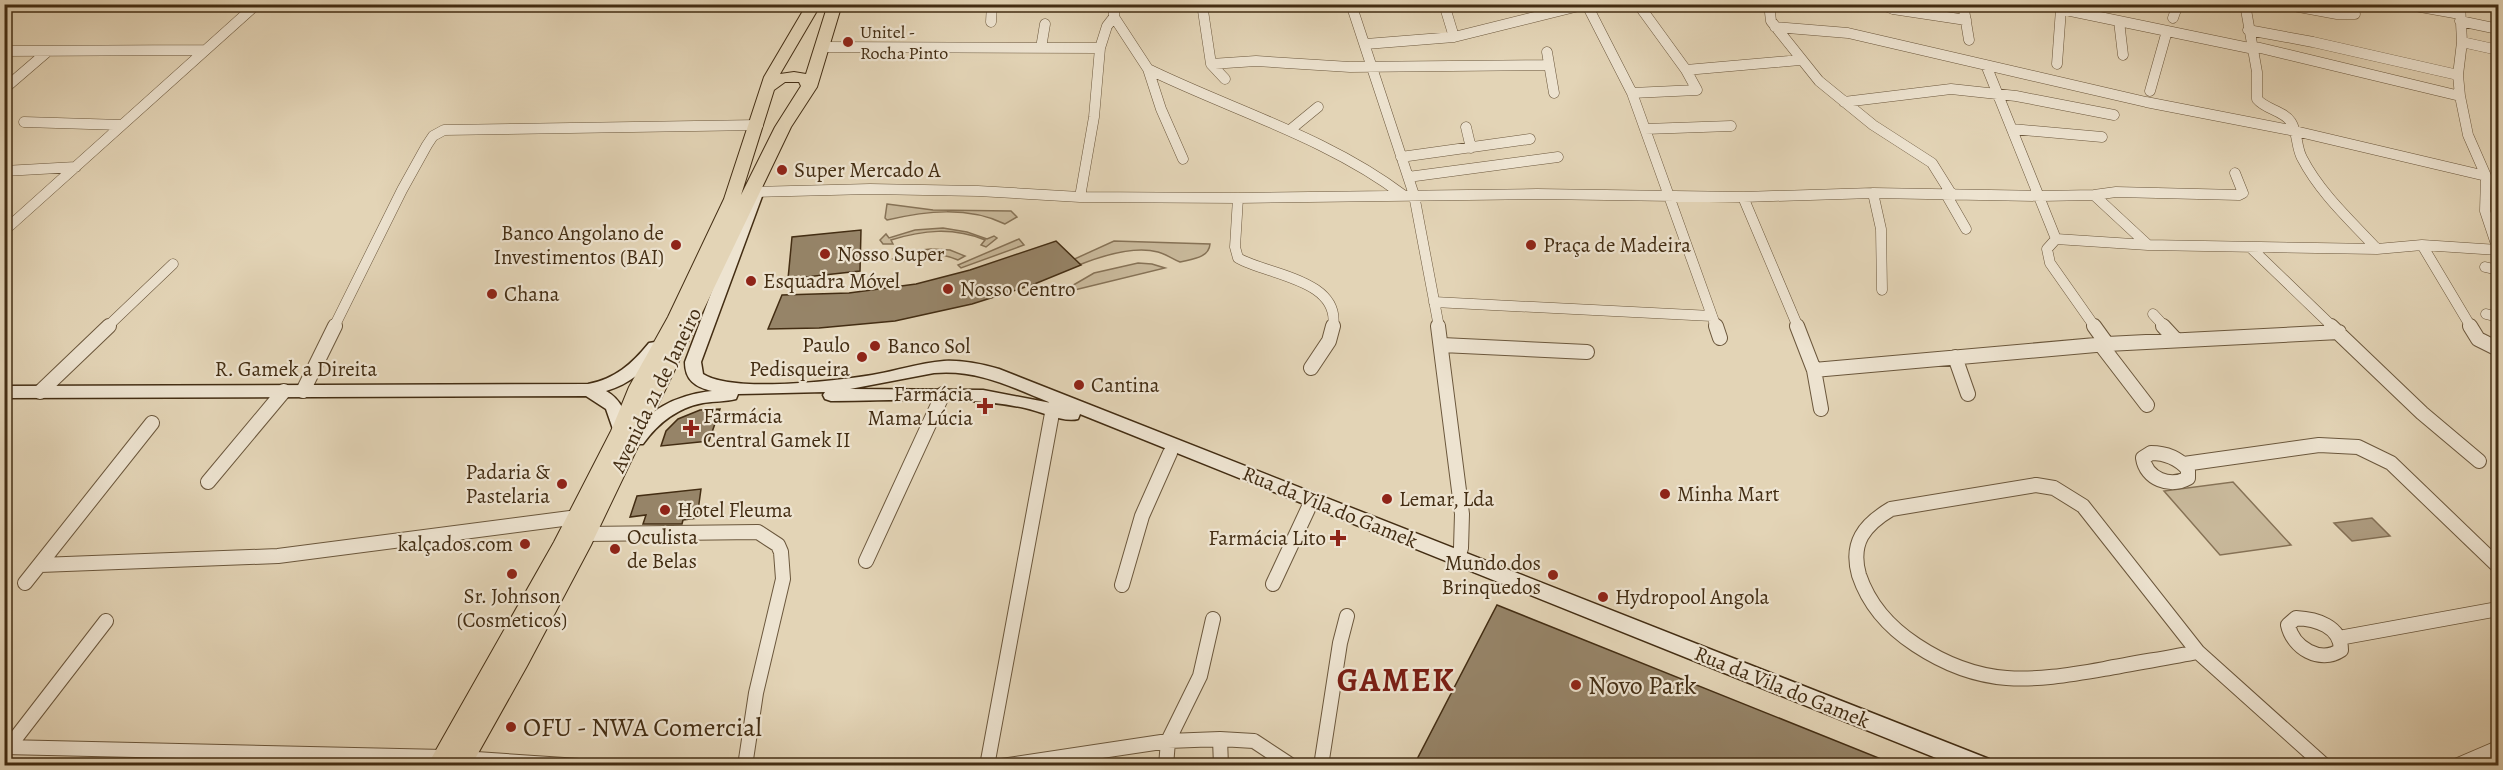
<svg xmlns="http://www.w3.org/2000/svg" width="2503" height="770" viewBox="0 0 2503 770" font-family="Alegreya,serif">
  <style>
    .green { fill: #c8b89a; stroke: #867256; stroke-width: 1.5 }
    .water { fill: #ad9b7f; stroke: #836f54; stroke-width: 1.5 }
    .building { fill: #968468; stroke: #432d13; stroke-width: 1.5 }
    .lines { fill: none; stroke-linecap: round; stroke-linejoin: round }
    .minor-far1-casing { stroke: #6b573c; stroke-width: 11 }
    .minor-casing { stroke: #6b573c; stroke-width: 16 }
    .secondary-casing { stroke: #432d13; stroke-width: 3 }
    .primary-casing { stroke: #432d13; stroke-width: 2 }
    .minor-far1 { stroke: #ede3d0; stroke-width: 10 }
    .minor { stroke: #ede3d0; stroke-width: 14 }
    .secondary { fill: #ede3d0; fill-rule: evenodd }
    .primary { fill: #e3d4b6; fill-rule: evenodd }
    .poi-dot { fill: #8f2418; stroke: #ede3d0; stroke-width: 2 }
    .labels { text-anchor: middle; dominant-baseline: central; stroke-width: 4.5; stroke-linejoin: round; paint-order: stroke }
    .far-poi-label { font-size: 18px; fill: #432d13; stroke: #ede3d0; text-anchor: start }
    .poi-label { font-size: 21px; fill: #432d13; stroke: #ede3d0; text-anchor: start }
    .street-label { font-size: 21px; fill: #432d13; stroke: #ede3d0 }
    .near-poi-label { font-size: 26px; fill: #432d13; stroke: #ede3d0; text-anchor: start }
    .near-district-label { font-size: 33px; font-weight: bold; letter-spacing: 1.5px; fill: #7a1f14; stroke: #ede3d0 }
  </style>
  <rect width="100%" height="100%" fill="#e3d4b6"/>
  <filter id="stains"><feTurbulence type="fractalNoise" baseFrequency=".00333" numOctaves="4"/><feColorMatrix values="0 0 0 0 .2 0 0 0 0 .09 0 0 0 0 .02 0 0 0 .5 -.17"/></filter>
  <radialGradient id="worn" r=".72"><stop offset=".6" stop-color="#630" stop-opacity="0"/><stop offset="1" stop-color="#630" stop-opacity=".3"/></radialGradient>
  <path class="green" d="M887 204 933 210 1011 211 1017 217 1005 224C967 206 926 211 887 220L885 218Z
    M943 228 967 232 987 239 994 236 997 238 986 247 981 245 985 240C953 227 923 230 891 240L893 244H883L880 240 886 234 889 238 915 230Z
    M1019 239 1024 245 961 268 958 265Z
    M1114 241 1210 244C1209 258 1192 259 1180 262 1172 259 1166 254 1158 252 1132 245 1098 257 1074 267L1068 262Z
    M931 249 950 250 965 256 958 260C938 251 919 253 900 262L893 259 912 251Z
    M1138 263 1152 264 1165 268 1058 294 1094 273Z
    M2233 482 2291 545 2220 555 2164 491Z"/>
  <path class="water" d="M2372 518 2390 536 2352 541 2334 523Z"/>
  <path class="building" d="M861 230 860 271 788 279 792 237Z
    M1056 241 1081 265 1032 285 972 304 895 321 819 328 768 329 782 295 849 293 916 284 970 270Z
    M720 409 709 441 661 446 666 431 678 419 700 410Z
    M701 489 697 518 683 520 682 524H643L646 515 630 517 637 496Z
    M1497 605 1896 765H1414Z"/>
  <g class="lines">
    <g class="minor-far1-casing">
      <path id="minor-far1" d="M1202 4 1211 64 1225 79
        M1351 4 1414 195 1439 327
        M1444 4 1454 37
        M1638 4 1686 70 1800 60
        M1769 4 1771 21 1819 81 1873 125 1932 163 1952 195
        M1889 4 1888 7 1893 9 1966 20
        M1963 4 1969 40
        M2245 4 2257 72V99C2266 110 2283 110 2291 122 2298 133 2296 147 2302 158 2320 193 2351 221 2377 249
        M2282 4 2337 14H2355
        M2404 4 2460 14
        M2460 4 2462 42 2458 75 2460 96 2468 135 2486 176 2485 211 2498 250
        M1587 5 1632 93 1716 327
        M2061 9 2254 49
        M1114 17 1148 69 1161 109 1183 159
        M2173 18 2178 4
        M2119 21 2123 55
        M2460 21 2498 29
        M991 22 992 4
        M1775 27 1848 33 2146 102 2295 131 2486 176
        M2248 30 2313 42 2458 75
        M2462 42 2498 50
        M1366 44 1454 37 1587 4
        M2252 46 2460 96
        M822 47 1100 48
        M1041 48 1045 24
        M4 51 204 50
        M1547 52 1554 93
        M1211 64 1256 61 1350 67 1548 65
        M2057 64 2061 9 2059 4
        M1986 65 2056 239
        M1148 69C1232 110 1328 138 1403 195
        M4 89 47 52
        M2150 91 2167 31
        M1632 93 1697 90 1686 70
        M1844 102 1951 89 2016 96 2114 115
        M24 122 122 125
        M1466 127 1471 148
        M1645 129 1731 126
        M2012 129 2102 137
        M1290 130 1318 107
        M1401 157 1530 139
        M4 171 76 167
        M1408 177 1558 157
        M757 192 870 189 978 191 1080 197 1238 198 1537 194 1743 197 1873 193 2041 196 2094 195 2116 192 2239 195 2243 193 2235 173
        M1873 193 1881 229 1882 290
        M2094 195 2148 245
        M1947 196 1966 229
        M1080 197 1094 117 1100 48 1107 26 1114 17V4
        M1743 197 1798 327
        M1238 198 1235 247 1238 258C1267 275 1341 279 1333 327
        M4 231 257 4
        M2056 239 2148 245 2377 249 2422 245 2498 250
        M2056 239 2047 249 2050 263 2095 327
        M2422 245 2471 327
        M2251 248 2333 327
        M2485 267 2498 270
        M1434 302 1712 316
        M2153 314 2165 327
        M2486 314 2498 317
        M107 327 173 264
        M334 327 402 190 427 145 433 136 444 130 758 125"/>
    </g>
    <g class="minor-casing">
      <path id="minor" d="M1438 326 1462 514 1461 548 1458 558
        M1716 326 1720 338
        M1797 326 1814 370 1821 409
        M2094 326 2107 344
        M2163 326 2176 340
        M2331 326 2422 413 2479 461
        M2470 326 2478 339 2498 349
        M1442 345 1587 352
        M2101 345 2147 405
        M1955 357 1968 394
        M1311 368 1329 341 1333 326
        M1814 370 2107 344 2339 332
        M303 391 335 326
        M40 392 109 326
        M2151 453C2166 453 2178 458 2188 469V478C2170 488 2146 479 2143 458Z
        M2184 464 2319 445 2358 447 2391 463 2498 566
        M208 482 284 391
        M2036 485 2054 488 2083 506 2198 652C2167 658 2135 663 2104 669 2030 682 1981 688 1916 645 1890 628 1869 605 1859 575 1850 543 1864 525 1891 509Z
        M585 534 758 532 778 545 781 552 783 579 756 693 745 766
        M866 561 943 394
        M40 565 278 556 578 517
        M25 583 152 423
        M1273 584 1308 509
        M1122 585 1142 516 1170 453
        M2296 618C2316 619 2341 626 2341 650 2320 664 2293 648 2288 625Z
        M2339 638 2498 609
        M2198 652 2325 766
        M1220 739 1221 766
        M4 747 444 757
        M8 748 106 621
        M461 758 579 766
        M987 766 1053 408
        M1002 766 1168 741 1220 739 1254 741 1292 766
        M1166 766 1168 741 1200 676 1213 619
        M1321 766 1340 643 1347 616
        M2456 766 2498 748"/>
    </g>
    <g class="secondary-casing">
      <path id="secondary" d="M757 187 764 191 701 362 703 374C732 393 835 381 872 375 896 371 919 363 944 361 963 360 981 364 999 369L1989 759 1991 766H1956L1080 414 1078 419C1063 423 1040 411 1025 408 961 395 895 401 831 401L825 399 823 395 825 392 738 394 736 399C725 402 714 401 703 403 677 408 658 423 643 444H631L628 440C647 409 677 395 712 391 695 387 685 380 685 362L750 191ZM934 373C977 369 1012 387 1051 403L983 390 850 389Z
        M655 342 661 343 663 347C649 368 630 384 606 391 622 400 626 414 630 431L627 435H615L606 409 586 396 4 398V386L588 384C615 379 632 364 649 343Z"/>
    </g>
    <g class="primary-casing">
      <path id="primary" d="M807 4H821L780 74 794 72 806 74 828 4H842L817 87 791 127 591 545 527 666 471 766H427L554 542 611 431 629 387 668 317 724 199 764 77ZM785 82H799L801 86 775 127 741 195 774 90Z"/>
    </g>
    <use href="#minor-far1" class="minor-far1"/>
    <use href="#minor" class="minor"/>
    <use href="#secondary" class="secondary"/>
    <use href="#primary" class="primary"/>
  </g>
  <g class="poi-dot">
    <circle cx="848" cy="42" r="6"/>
    <circle cx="782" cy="170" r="6"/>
    <circle cx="676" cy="245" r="6"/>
    <circle cx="1531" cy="245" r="6"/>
    <circle cx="825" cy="254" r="6"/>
    <circle cx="751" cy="281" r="6"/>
    <circle cx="948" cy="289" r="6"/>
    <circle cx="492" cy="294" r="6"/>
    <circle cx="875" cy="346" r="6"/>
    <circle cx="862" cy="357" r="6"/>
    <circle cx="1079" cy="385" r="6"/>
    <path d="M982 397h6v6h6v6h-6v6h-6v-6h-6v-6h6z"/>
    <path d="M688 419h6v6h6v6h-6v6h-6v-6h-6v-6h6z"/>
    <circle cx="562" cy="484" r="6"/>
    <circle cx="1665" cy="494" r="6"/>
    <circle cx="1387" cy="499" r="6"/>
    <circle cx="665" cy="510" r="6"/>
    <path d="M1335 529h6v6h6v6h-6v6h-6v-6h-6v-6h6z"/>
    <circle cx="525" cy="544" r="6"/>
    <circle cx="615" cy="549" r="6"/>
    <circle cx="512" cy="574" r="6"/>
    <circle cx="1553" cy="575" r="6"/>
    <circle cx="1603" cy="597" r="6"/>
    <circle cx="1576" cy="685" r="6"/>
    <circle cx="511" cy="727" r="6"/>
  </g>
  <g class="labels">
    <g class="far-poi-label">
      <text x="860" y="32">Unitel -<tspan x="860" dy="21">Rocha Pinto</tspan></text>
    </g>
    <g class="poi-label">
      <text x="794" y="170">Super Mercado A</text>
      <text x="664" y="233" text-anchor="end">Banco Angolano de<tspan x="664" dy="24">Investimentos (BAI)</tspan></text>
      <text x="1543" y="245">Praça de Madeira</text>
      <text x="837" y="254">Nosso Super</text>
      <text x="763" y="281">Esquadra Móvel</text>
      <text x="960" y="289">Nosso Centro</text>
      <text x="504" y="294">Chana</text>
      <text x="850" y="345" text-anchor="end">Paulo<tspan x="850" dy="24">Pedisqueira</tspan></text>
      <text x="887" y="346">Banco Sol</text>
      <text x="1091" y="385">Cantina</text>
      <text x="973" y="394" text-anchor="end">Farmácia<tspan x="973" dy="24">Mama Lúcia</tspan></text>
      <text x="703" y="416">Farmácia<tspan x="703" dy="24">Central Gamek II</tspan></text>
      <text x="550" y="472" text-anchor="end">Padaria &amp;<tspan x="550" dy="24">Pastelaria</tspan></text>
      <text x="1677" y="494">Minha Mart</text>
      <text x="1399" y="499">Lemar, Lda</text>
      <text x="677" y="510">Hotel Fleuma</text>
      <text x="627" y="537">Oculista<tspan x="627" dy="24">de Belas</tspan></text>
      <text x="1326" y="538" text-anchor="end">Farmácia Lito</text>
      <text x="513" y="544" text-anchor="end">kalçados.com</text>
      <text x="1541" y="563" text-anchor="end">Mundo dos<tspan x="1541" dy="24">Brinquedos</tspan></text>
      <text x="512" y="596" text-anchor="middle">Sr. Johnson<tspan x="512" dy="24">(Cosmeticos)</tspan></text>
      <text x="1615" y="597">Hydropool Angola</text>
    </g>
    <g class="street-label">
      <text x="296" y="369">R. Gamek a Direita</text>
      <text transform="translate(656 390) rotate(-64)">Avenida 21 de Janeiro</text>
      <text transform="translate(1330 507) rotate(22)">Rua da Vila do Gamek</text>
      <text transform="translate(1782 687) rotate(22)">Rua da Vila do Gamek</text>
    </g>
    <g class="near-poi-label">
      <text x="1588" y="685">Novo Park</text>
      <text x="523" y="727">OFU - NWA Comercial</text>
    </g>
    <g class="near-district-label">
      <text x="1396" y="679">GAMEK</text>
    </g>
  </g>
  <rect width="2503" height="770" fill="none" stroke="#e3d4b6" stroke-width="24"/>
  <rect x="6" y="6" width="2491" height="758" fill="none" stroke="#432d13" stroke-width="3"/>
  <rect x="12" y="12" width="2479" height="746" fill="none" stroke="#432d13" stroke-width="1.5"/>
  <rect width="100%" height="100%" filter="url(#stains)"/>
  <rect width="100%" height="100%" fill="url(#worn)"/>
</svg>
